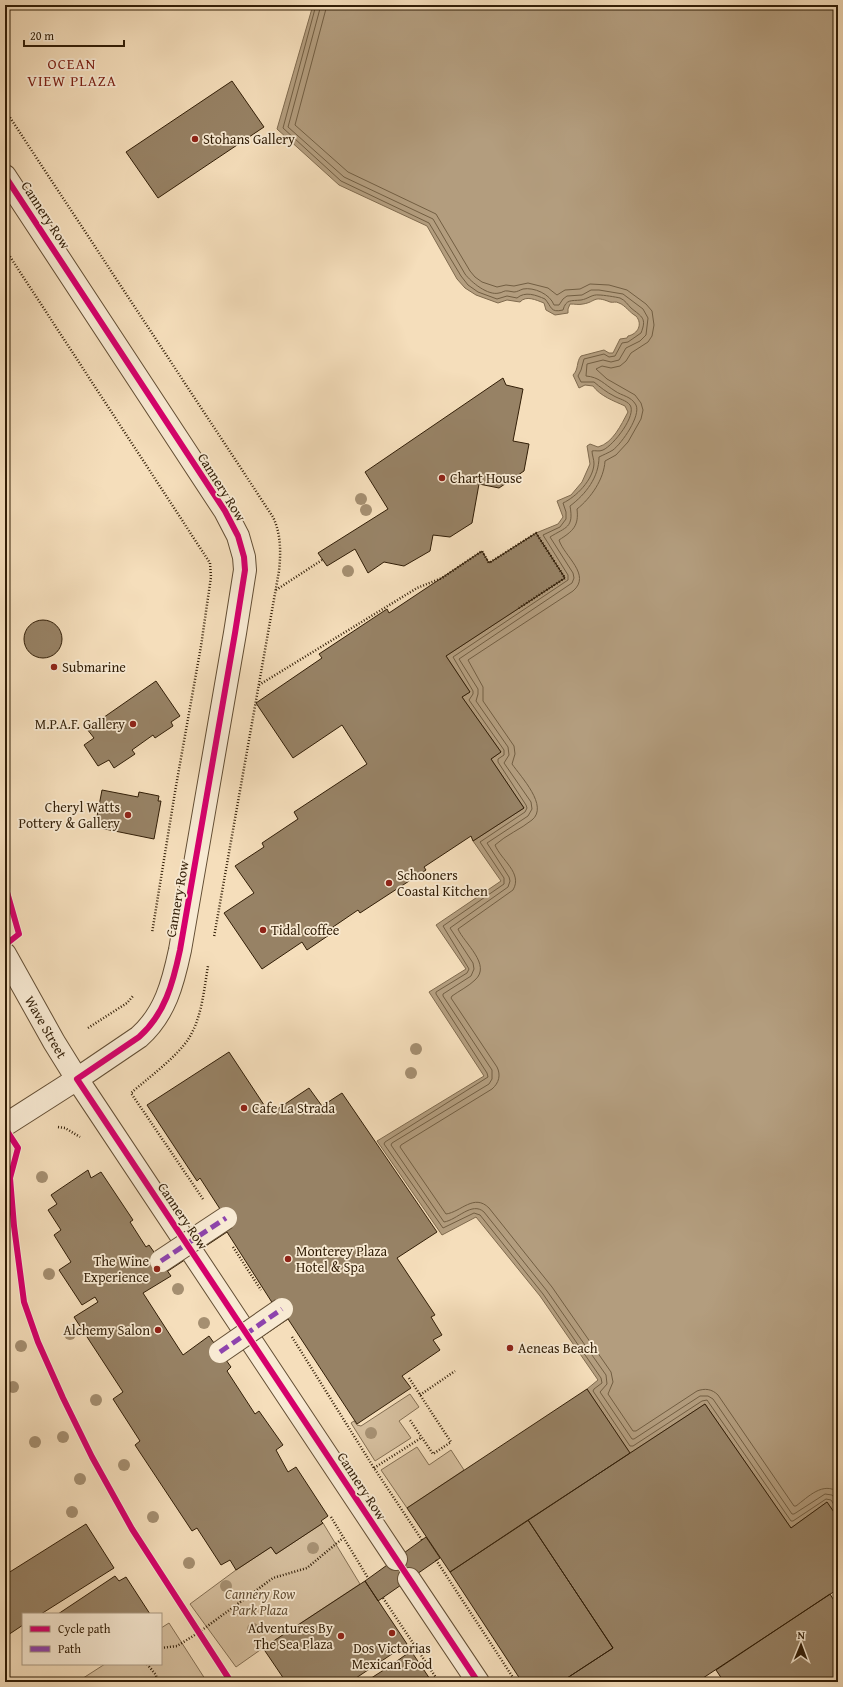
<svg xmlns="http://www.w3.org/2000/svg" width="843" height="1687" viewBox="0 0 843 1687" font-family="'Gentium Book Plus',serif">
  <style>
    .green { fill: #d4bd9c; stroke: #836e52 }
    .water { fill: #b39d7e; stroke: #7f6a4e }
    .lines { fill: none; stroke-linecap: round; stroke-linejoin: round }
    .shore { stroke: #725e42; stroke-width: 1 }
    .building { fill: #978265; stroke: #321e07 }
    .street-casing { stroke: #634e34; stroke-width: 24 }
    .path { stroke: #321e07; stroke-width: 2.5; stroke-dasharray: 1 2; stroke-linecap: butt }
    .street { stroke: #f8ead3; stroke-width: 22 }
    .street-bridge-casing { stroke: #634e34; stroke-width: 24; stroke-linecap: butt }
    .street-bridge { stroke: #f8ead3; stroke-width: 22 }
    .quiet { stroke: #8e44ad; stroke-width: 5; stroke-dasharray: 10 5; stroke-linecap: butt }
    .cycleway-casing { stroke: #f8ead3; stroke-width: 8 }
    .cycleway { stroke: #d6006c; stroke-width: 6 }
    .tree { fill: #a58f71 }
    .poi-dot { fill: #8f2418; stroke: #f8ead3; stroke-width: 1.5 }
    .labels { text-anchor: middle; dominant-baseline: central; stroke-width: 3.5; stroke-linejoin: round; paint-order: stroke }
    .poi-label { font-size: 14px; fill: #321e07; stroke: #f8ead3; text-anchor: start }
    .street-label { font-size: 14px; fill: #321e07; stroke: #f8ead3 }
    .park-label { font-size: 14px; font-style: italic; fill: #634e34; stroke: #f8ead3 }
    .neighbourhood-label { font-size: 15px; letter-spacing: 1px; fill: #7a1f14; stroke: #f8ead3 }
  </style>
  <rect width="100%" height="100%" fill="#f5debb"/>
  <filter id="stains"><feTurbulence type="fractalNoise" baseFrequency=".005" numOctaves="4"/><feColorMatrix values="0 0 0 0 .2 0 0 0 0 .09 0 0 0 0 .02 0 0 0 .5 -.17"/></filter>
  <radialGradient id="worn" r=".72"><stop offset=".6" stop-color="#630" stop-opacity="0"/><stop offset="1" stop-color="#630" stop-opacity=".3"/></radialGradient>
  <path class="green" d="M410 1394 419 1407 399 1421 411 1438 375 1461 351 1423 354 1421 357 1425 361 1426Z
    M417 1447 429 1465 451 1450 464 1470 407 1508 381 1470Z
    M323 1523 360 1584 263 1648 236 1667 190 1604 236 1570 271 1547 276 1554Z
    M169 1623 207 1682H77L105 1664H161V1628Z"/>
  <path class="water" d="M313 5H838V1518L827 1502 791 1528 705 1404 630 1453 587 1389 598 1380 540 1296 476 1217 442 1235 377 1141 484 1076 429 992 466 969 436 925 501 881 473 841 524 808 491 759 501 752 462 697 470 692 446 656 565 578 536 533 558 524 563 517 557 501 571 495 582 482 590 464 587 446 590 444 598 447C613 443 621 425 628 412L625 406C614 401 600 396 593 386L585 385 579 388 573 375C579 369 576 362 581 356L604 350 609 353H613L620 339 627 338 628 336C638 334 643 324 636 316 630 313 625 305 619 303 616 301 613 303 610 302 593 295 596 302 583 304 579 305 575 304 570 304L568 309V313L555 315 546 310 544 303C536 300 526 295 520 302L507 300 498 303 476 295 465 288 457 279 427 226 339 185 277 129Z"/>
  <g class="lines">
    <path class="shore" d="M316 5 283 128 341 181 429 223 461 276 468 285 478 292 497 299 507 296 517 298C525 291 536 295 545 299 552 307 550 313 563 310 566 299 571 301 581 300 588 299 592 294 599 295 603 295 616 297 620 298 625 300 628 305 631 308 642 317 647 318 641 333L628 342 622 343 615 356 609 357 604 354 584 359 581 370 578 376 581 382H594C600 387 606 392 614 396 619 399 626 400 630 405 637 415 614 445 603 450 599 452 595 450 592 451 592 455 594 459 594 464 593 480 576 497 563 503L566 512V519L560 527 543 535 568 575V580L453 657 473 691V694L469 700 504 750V755L498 759V762L526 805 527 808 525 812 480 842 504 878V884L443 926 469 969 467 973 436 992V994L487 1073 488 1077 385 1142 384 1144 443 1228 474 1213 480 1215 543 1294 601 1378 602 1383 594 1389 593 1391 630 1446H633L702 1401 707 1400 791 1521H793L826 1499 831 1500 838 1511
      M321 5 288 127 344 177 433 219 465 274C471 282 488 296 499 293 502 293 504 290 508 291 510 291 512 292 514 292 517 292 520 290 523 289 534 287 550 294 554 305H559L563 299 567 296 582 295 591 290H599L623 294 643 309 648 318 646 335 640 341 626 348 619 360 611 362 603 360 587 364 586 376C599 377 604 384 615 391 622 396 631 396 636 405 641 416 622 443 613 450 608 453 603 455 599 457 599 477 586 494 570 506 574 528 566 527 550 537L573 573 574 578 572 583 459 659 478 689V694L476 701 508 747 509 755 504 763 531 802 532 809 528 816 487 843 509 877 510 881 508 887 450 928 473 963 474 969 471 976 443 994V996L492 1070V1079L489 1084 392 1143 391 1145 444 1222C457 1220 472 1201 484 1212L547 1291 606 1375 607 1384 600 1392 632 1439H634L700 1396H708L713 1399 792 1514H794L825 1494 832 1495 838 1502
      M327 5 295 125 348 172 436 214 470 271 475 277 482 282 497 287 506 285 514 286 528 283 548 288 557 295 565 290 580 289 590 284 609 285 627 290 646 304 652 311 654 325 652 336 648 342 631 353 626 361 620 366 611 368 602 366 596 369 607 379 635 395 641 403 643 410 641 419 628 442 616 455 605 461C604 479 591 498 577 509 579 526 573 531 559 540 564 556 592 575 573 591L468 660 483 687V701L514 746 515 754 512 764C521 777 549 806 532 820 521 829 506 835 495 845 501 860 523 873 513 890L458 929C464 943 492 965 475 980 469 986 459 991 452 996L451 998 497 1067C501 1075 499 1083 492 1089L401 1145 400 1147 446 1214C461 1212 474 1193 489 1208L552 1287 611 1372 613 1382 608 1394 633 1431H636L697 1391C705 1388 712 1389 718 1395L794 1506H796C808 1497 823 1481 838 1492"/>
  </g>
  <path class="building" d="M232 81 264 127 158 198 126 152Z
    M503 378 506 385 523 389 513 441 529 444 524 471 499 488 479 484 472 523 450 537 433 535 430 551 404 566 384 562 368 573 355 549 327 566 318 553 388 509 365 472Z
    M536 533 565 578 446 656 470 692 462 697 501 752 491 759 524 808 473 841 471 836 424 867 426 870 360 913 358 910 333 927 335 931 307 950 302 942 262 969 224 913 254 893 235 866 264 847 262 843 298 819 294 812 367 764 342 725 293 758 256 703 322 658 319 654 387 609 389 613 482 551 489 563Z
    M24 639a19 19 0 1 1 38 0a19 19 0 1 1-38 0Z
    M156 681 180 716 171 722 173 726 155 738 153 735 132 750 135 754 114 768 109 760 98 766 84 745 94 738 87 729Z
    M102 790 138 797 139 792 159 796 158 801H161L154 839 95 827Z
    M229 1052 270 1114 309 1088 322 1106 342 1093 437 1232 397 1258 435 1315 431 1317 442 1335 433 1340 440 1350 402 1376 411 1388 357 1424 288 1319 233 1356 273 1304 227 1232 168 1271 155 1253 220 1209 200 1178 197 1181 147 1105Z
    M88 1170 91 1178 101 1172 133 1220 130 1222 146 1247 149 1245 171 1276 143 1293 183 1355 209 1336 231 1367 227 1371 255 1414 259 1411 283 1445 276 1450 288 1472 296 1467 328 1516 321 1521 323 1523 276 1554 271 1547 236 1570 230 1560 221 1565 197 1528 192 1531 135 1445 140 1441 113 1399 123 1392 74 1317 98 1302 95 1297 82 1305 59 1270 71 1262 54 1235 61 1230 48 1210 57 1204 51 1195Z
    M587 1389 630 1453 450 1572 407 1508Z
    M705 1404 791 1528 827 1502 838 1518V1589L697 1682H561L613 1648 528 1520Z
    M528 1520 613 1648 561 1682H522L450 1572Z
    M86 1524 114 1568 41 1614H23V1625L5 1637V1575Z
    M426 1537 440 1558 378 1601 365 1581Z
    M115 1576 119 1581 126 1577 150 1614H58Z
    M365 1581 407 1644 350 1682H286L263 1648Z
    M830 1594 838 1607V1682H724L716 1670Z
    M411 1651 432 1682H365L390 1666Z"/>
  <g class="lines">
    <g class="street-casing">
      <path id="street" d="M5 176 225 511 238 536 244 557 245 570 235 633 180 950C173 983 165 1014 139 1037L77 1079 396 1559
        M5 954 54 1042 77 1079 5 1125
        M409 1579 478 1682"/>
    </g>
    <path class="path" d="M5 110 273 517C281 534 281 552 279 571L214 937
      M5 249 210 563 211 577 201 646 176 786 152 933
      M276 590 322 560
      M259 685 417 588 442 578 482 551 489 563 536 533 565 578 519 608
      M88 1028 127 1003 133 996
      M58 1127 65 1128 80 1137
      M203 1199 131 1093C147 1079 178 1056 189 1038 202 1017 204 989 208 966
      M233 1247 261 1290
      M292 1337 374 1468 422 1540
      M409 1378 451 1442 433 1454 410 1420
      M420 1395 455 1371
      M374 1468 421 1438
      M331 1517 368 1578
      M436 1560 516 1682
      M383 1598 439 1682
      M161 1648 177 1646 198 1633 273 1578 307 1568 343 1538
      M147 1664 156 1675 157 1682"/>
    <use href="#street" class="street"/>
    <g class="street-bridge-casing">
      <path id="street-bridge" d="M161 1261 226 1218
        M220 1352 282 1309"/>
    </g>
    <use href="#street-bridge" class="street-bridge"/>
    <path class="quiet" d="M161 1261 226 1218
      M220 1352 282 1309"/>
    <g class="cycleway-casing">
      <path id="cycleway" d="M5 176 225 511 238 536 244 557 245 570 235 633 180 950C173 983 165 1014 139 1037L77 1079 478 1682
        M5 885 19 934 5 945
        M5 1128 18 1148 10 1178 14 1226 24 1302 38 1342 63 1398 92 1457 132 1529 231 1682"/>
    </g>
    <use href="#cycleway" class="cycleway"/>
  </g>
  <g class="tree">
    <circle cx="361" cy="499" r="6"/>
    <circle cx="366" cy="510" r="6"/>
    <circle cx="348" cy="571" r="6"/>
    <circle cx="416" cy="1049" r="6"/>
    <circle cx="411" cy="1073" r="6"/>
    <circle cx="42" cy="1177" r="6"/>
    <circle cx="49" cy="1274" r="6"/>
    <circle cx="178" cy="1289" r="6"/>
    <circle cx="204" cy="1323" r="6"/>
    <circle cx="70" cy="1334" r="6"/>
    <circle cx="21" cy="1346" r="6"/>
    <circle cx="13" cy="1387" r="6"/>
    <circle cx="96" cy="1400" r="6"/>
    <circle cx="371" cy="1433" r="6"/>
    <circle cx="63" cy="1437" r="6"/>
    <circle cx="35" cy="1442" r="6"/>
    <circle cx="124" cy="1465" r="6"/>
    <circle cx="80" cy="1479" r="6"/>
    <circle cx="72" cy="1512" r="6"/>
    <circle cx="153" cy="1517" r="6"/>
    <circle cx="313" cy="1548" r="6"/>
    <circle cx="189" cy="1563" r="6"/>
    <circle cx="226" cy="1586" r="6"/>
    <circle cx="253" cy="1629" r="6"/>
  </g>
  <g class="poi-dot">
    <circle cx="195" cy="139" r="4"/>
    <circle cx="442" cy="478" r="4"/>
    <circle cx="54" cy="667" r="4"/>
    <circle cx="133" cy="724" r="4"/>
    <circle cx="128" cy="815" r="4"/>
    <circle cx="389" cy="883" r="4"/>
    <circle cx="263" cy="930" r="4"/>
    <circle cx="244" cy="1108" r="4"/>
    <circle cx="288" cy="1259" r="4"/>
    <circle cx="157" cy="1269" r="4"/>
    <circle cx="158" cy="1330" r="4"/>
    <circle cx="510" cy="1348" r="4"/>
    <circle cx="392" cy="1633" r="4"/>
    <circle cx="341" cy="1636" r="4"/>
  </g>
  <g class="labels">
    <g class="poi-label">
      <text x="203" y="139">Stohans Gallery</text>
      <text x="450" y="478">Chart House</text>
      <text x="62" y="667">Submarine</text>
      <text x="125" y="724" text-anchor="end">M.P.A.F. Gallery</text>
      <text x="120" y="807" text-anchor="end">Cheryl Watts<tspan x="120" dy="16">Pottery &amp; Gallery</tspan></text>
      <text x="397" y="875">Schooners<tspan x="397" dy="16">Coastal Kitchen</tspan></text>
      <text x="271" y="930">Tidal coffee</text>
      <text x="252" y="1108">Cafe La Strada</text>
      <text x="296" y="1251">Monterey Plaza<tspan x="296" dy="16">Hotel &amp; Spa</tspan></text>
      <text x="149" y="1261" text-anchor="end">The Wine<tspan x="149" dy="16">Experience</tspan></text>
      <text x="150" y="1330" text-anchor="end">Alchemy Salon</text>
      <text x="518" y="1348">Aeneas Beach</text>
      <text x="333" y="1628" text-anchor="end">Adventures By<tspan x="333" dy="16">The Sea Plaza</tspan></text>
      <text x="392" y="1648" text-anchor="middle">Dos Victorias<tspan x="392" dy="16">Mexican Food</tspan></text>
    </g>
    <g class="street-label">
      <text transform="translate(46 215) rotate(57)">Cannery Row</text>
      <text transform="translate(222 487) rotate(58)">Cannery Row</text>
      <text transform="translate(177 899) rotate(-80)">Cannery Row</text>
      <text transform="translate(46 1027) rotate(60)">Wave Street</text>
      <text transform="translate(183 1216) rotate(56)">Cannery Row</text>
      <text transform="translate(362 1486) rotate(57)">Cannery Row</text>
    </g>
    <g class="park-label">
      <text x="260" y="1594">Cannery Row<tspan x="260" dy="16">Park Plaza</tspan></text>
    </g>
    <g class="neighbourhood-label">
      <text x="72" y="63">OCEAN<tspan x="72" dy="17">VIEW PLAZA</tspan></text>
    </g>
  </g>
  <rect width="843" height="1687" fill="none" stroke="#f5debb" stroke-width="20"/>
  <rect x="6" y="6" width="831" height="1675" fill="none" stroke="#321e07" stroke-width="2"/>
  <rect x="10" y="10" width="823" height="1667" fill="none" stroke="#321e07"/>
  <rect x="22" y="1613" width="140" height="52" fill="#f8ead3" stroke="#a99881"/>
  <rect x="30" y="1626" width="20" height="6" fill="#d6006c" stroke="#a99881"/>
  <text x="58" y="1633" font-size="12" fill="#321e07">Cycle path</text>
  <rect x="30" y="1646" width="20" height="6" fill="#8e44ad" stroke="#a99881"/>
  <text x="58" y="1653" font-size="12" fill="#321e07">Path</text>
  <g transform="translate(801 1645) rotate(1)" stroke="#f8ead3" stroke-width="3" paint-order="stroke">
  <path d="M0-3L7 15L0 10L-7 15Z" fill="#321e07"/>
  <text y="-6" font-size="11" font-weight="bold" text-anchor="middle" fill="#321e07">N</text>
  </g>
  <path d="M24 40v6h100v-6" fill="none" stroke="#321e07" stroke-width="2"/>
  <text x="30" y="40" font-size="12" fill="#321e07" stroke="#f8ead3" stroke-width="3" paint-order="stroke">20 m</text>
  <rect width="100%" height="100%" filter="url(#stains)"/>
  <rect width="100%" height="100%" fill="url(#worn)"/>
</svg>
